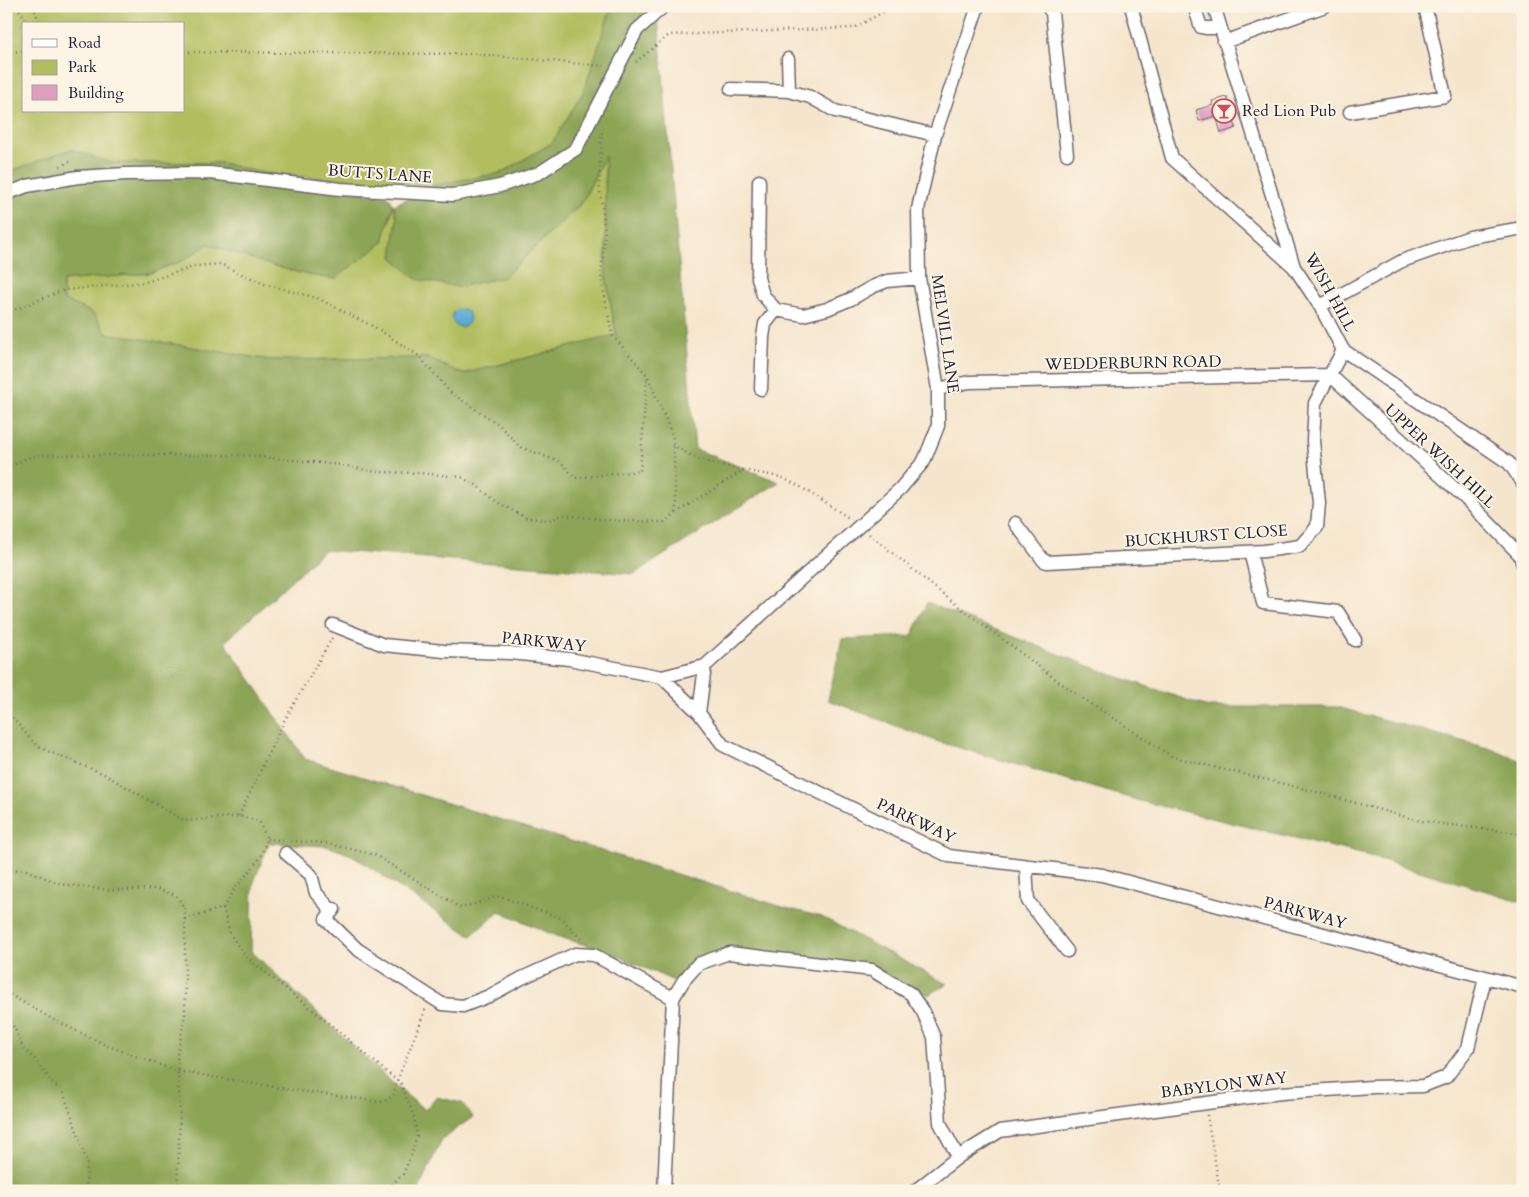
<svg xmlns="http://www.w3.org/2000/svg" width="1529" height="1197" viewBox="0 0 1529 1197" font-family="Cardo,serif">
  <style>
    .green { fill: #b1bd5e; stroke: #6a704c; fill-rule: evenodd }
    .forest { fill: #8ca455; stroke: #576348 }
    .water { fill: #58a9d3; stroke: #3d6687 }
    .building { fill: #df9dc0 }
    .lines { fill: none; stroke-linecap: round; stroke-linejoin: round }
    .minor-casing { stroke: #6c666e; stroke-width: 15 }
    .path { stroke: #6c666e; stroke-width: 2.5; stroke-dasharray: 1 4; stroke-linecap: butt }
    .minor { stroke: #fff; stroke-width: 12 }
    .labels { text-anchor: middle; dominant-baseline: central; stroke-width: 4; stroke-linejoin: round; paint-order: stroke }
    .poi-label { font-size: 16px; fill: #22223b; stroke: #fcf5e5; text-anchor: start }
    .street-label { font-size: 16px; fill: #22223b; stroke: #fcf5e5 }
  </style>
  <rect width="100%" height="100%" fill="#fcf5e5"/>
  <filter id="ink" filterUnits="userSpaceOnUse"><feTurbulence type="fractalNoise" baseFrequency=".02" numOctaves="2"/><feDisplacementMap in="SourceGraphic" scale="10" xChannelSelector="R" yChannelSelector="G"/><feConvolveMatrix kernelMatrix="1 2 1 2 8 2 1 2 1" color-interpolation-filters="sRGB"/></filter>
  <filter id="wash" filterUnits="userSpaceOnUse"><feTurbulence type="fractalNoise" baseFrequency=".0096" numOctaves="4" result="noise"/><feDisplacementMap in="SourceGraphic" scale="20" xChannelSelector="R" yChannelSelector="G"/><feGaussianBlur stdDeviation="1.12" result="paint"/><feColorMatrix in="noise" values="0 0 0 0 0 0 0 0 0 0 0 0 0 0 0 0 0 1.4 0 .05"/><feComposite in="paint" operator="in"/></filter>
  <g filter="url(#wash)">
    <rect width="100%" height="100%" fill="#f5e5cc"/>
    <path class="green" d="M6 6H615L609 14 584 91 552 143 501 173 436 185 271 175 221 163H111L71 149 6 173ZM24 24H184V111H24Z
      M605 155 606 276 616 335 463 374 427 358 271 360 106 333 94 314 63 299V281L150 273 186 259 208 244C249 258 291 274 335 279L390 221 393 205 397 218 392 257 458 287 504 277 582 203Z"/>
    <path class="forest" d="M615 6H657L695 449 779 482 634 574 324 550 225 642 305 759 786 908 822 917 947 984 928 995 872 967 714 957 676 982 606 951 556 936 499 911 471 936 352 855 327 846 269 843 253 884 251 951 398 1088 425 1110 436 1097 462 1103 473 1117 442 1139 418 1191H6V173L71 149 111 163H221L307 184 389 197 393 205 383 242 335 279C291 274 249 258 208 244L186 259 150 273 63 281V299L94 314 106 333 271 360 427 358 463 374 616 335 606 276 605 156 582 202 504 277 458 287 416 279 392 257 397 218 394 205 436 185 501 173 552 143 584 91 609 14Z
      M927 603 1110 674 1208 707H1337L1495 750 1523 762V902L1366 855 1140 801 936 741 828 700 842 639 912 636Z"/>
    <path class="water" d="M452 318a9 9 0 1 1 18 0a9 9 0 1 1-18 0Z"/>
    <g id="blocks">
      <path class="building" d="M1227 97 1236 128 1221 133 1216 116 1199 121 1196 110 1213 105 1212 101Z"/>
    </g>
  </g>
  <g filter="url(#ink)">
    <use href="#blocks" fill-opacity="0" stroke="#6c666e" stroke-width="1"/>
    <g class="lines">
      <g class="minor-casing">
        <path id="minor" d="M1047 6 1052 13 1067 154
          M1131 6 1172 158 1294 267
          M1194 6 1201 27 1207 28H1220
          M1214 6 1294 267 1320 306 1343 350 1509 463 1523 483
          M1224 42 1325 6
          M788 59 789 91 810 97 835 111 935 135
          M731 89 789 91
          M1350 112 1445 96 1425 6
          M759 181 758 278 763 295 776 310 803 315 827 309 851 299 872 287 887 281 919 278
          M6 194 27 186 78 177 126 174 210 173 340 189 453 195 500 186 539 173 576 149 637 30 664 6
          M1320 306 1402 261 1470 237 1523 228
          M761 389 763 337 765 324 776 310
          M938 389 969 382 1330 375 1465 498 1520 555 1523 565
          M1015 523 1044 561 1047 562 1264 551 1300 546 1317 527 1319 503 1313 441 1315 403 1343 350
          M1250 552 1263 603 1338 612 1355 640
          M333 625 384 645 444 651 510 653 569 659 662 677 699 713 723 745 949 856 1102 875 1523 987
          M662 677 705 666 900 489 924 461 938 426V389L919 278 918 209 935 135 978 6
          M699 713 705 666
          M286 853 311 875 316 893 332 911
          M1026 866 1028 901 1067 951
          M334 909 326 919 357 949 442 1004 463 1006 489 996 522 978 575 954 594 955 673 998
          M664 1191 673 998 684 980 698 964 729 953 872 970 911 994 923 1012 934 1037 940 1123 958 1157
          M915 1191 958 1157 1000 1131 1281 1093 1372 1087 1423 1086 1446 1077 1468 1048 1485 978"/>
      </g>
      <path class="path" d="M16 6 30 24
        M33 6 40 24
        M6 52 24 51
        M184 52 475 54 604 66
        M636 62 669 35 854 28 894 6
        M60 166 70 162
        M6 313 64 290 146 282 196 266 220 264 264 284 317 298 378 329 419 356 451 393 498 424 520 447 561 462 575 478 640 471 647 377
        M672 445 700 460 743 470
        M6 468 30 457 41 455H242L342 465 376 472 420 473 461 477 476 485 497 502 527 518 549 520 564 515 618 521 664 522 676 513 673 437 647 375 612 335 601 276 605 231 599 183 602 128
        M676 513 743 470 780 477 799 486 849 518
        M869 534 949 599 1070 690 1173 757 1309 790 1420 821 1523 834
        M6 710 34 743 47 751 104 774 185 821 239 816 259 821 267 839 260 858 233 891 223 908 185 919V1015L177 1056 180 1116 177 1191
        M239 816 284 721 332 638
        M267 839 283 840
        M291 841 325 843 375 855 461 908 499 896 563 919 583 942
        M6 869 26 870 61 884 111 890 157 889 176 895 185 909V919
        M223 908 230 934 246 957 318 1014 401 1084 414 1117 417 1135 412 1154 403 1174 385 1191
        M6 992 52 1019 108 1046 177 1071 293 1090 383 1102 393 1096 397 1081 426 1008
        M6 1019 13 1025 23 1048 33 1057 54 1085 62 1090 74 1122 87 1163 86 1191
        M1207 1115 1220 1191"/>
      <use href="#minor" class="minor"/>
    </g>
  </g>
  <defs>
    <g id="bar-ring" transform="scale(1.25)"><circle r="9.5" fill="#fcf5e5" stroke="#d1495b" stroke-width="1.5"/><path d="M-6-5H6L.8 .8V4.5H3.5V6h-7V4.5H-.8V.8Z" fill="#d1495b"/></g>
  </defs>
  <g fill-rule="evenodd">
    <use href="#bar-ring" x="1224" y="111"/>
  </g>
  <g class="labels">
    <g class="poi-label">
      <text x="1242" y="111">Red Lion Pub</text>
    </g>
    <g class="street-label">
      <text transform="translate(380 174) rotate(4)">BUTTS LANE</text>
      <text transform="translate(1330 292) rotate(61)">WISH HILL</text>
      <text transform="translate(945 334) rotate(82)">MELVILL LANE</text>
      <text transform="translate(1133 363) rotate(-1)">WEDDERBURN ROAD</text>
      <text transform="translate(1440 456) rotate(43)">UPPER WISH HILL</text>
      <text transform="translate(1206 536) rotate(-4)">BUCKHURST CLOSE</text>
      <text transform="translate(544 642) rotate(6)">PARKWAY</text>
      <text transform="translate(916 821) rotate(25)">PARKWAY</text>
      <text transform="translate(1305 913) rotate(15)">PARKWAY</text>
      <text transform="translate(1224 1085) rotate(-7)">BABYLON WAY</text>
    </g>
  </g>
  <rect width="1529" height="1197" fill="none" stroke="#fcf5e5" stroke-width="25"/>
  <rect x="22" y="22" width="162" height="90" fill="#fcf5e5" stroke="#a5a1a1"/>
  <rect x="32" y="39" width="25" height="8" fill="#ffffff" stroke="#a5a1a1"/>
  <text x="68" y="48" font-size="15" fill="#22223b">Road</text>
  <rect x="32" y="60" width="25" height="15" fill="#b1bd5e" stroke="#a5a1a1"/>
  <text x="68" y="72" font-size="15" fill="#22223b">Park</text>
  <rect x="32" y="85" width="25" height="15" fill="#df9dc0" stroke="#a5a1a1"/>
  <text x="68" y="98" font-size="15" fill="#22223b">Building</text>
</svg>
